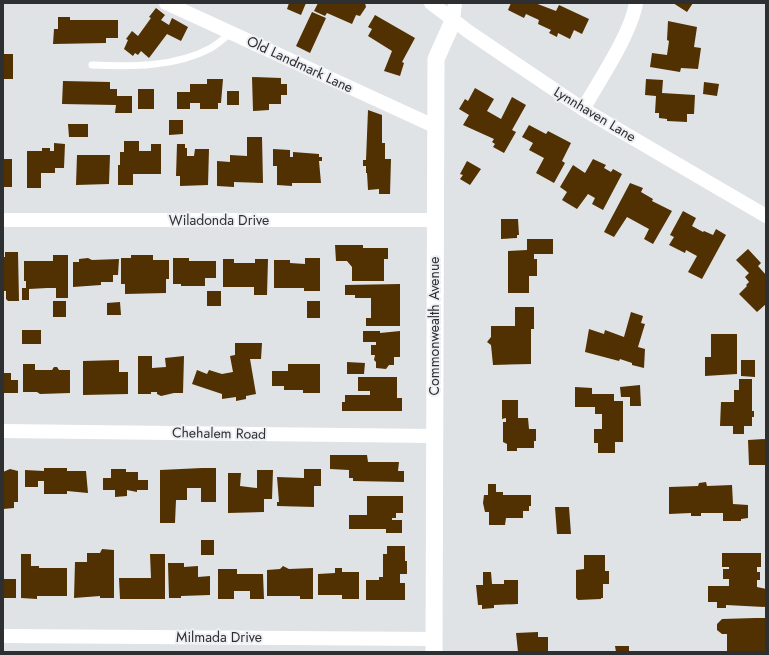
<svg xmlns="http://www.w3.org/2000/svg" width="769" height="655" viewBox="0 0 769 655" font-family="Jost,sans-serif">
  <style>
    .building { fill: #513001 }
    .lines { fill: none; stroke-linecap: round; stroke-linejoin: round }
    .service { stroke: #fff; stroke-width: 7 }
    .minor { stroke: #fff; stroke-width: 14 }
    .tertiary { stroke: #fff; stroke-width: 17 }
    .labels { text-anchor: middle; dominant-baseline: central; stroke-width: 4; stroke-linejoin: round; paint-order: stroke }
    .street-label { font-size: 14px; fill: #2e2f30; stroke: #eef0f3 }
  </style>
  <rect width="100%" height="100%" fill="#e0e3e6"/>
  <path class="building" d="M289 3H306L301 15 287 9Z
    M318 3H365L366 7 360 16 356 15 352 24 327 13 325 16 314 11Z
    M511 3H535L556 11 559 5 589 19 582 34 574 30 570 39 558 33 557 37 549 33 551 30 538 24 539 20 526 14 524 18 508 10Z
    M673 3H693L687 12Z
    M156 8 165 15 161 20 169 25 172 18 188 27 181 41 167 34 149 58 141 51 138 55 135 53 133 56 124 49 128 40 126 39 132 31 138 36 151 18 149 17Z
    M312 12 326 18 310 53 296 46Z
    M375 15 415 38 402 62 404 63 400 76 384 71 392 51 368 36 372 29 368 27Z
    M58 17H70V20H118V38H106V43L53 44 54 29H58Z
    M668 21 697 27 694 47 701 48 698 69 681 68 680 72 650 67 652 53 667 55 669 41 667 40Z
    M3 54H13V79H3Z
    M252 77 281 78V84H287V95H281V104H269V110L253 111Z
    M207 79H223L221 103H218V109H200V103H190V109H177V92H190V84H207Z
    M646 79 663 80 662 93 695 95 694 114H687V122L667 121V119L659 118V113H655L656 96 645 95Z
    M63 81 110 82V89H117V96H132V113H115L116 105 62 104Z
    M704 82 719 84 717 96 703 94Z
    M475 88 494 99 487 111 501 119 512 97 526 105 512 130 516 132 504 153 493 147 495 144 492 142 494 139 463 125 469 115 459 109 465 99 468 101Z
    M138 89H154V109H138Z
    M227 91H239V105H227Z
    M368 110 382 115V143H385V159H391L390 194H379V189L368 190 367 173H366V166H363V160H366Z
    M169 120H183V134L169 135Z
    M68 124H88V137H69Z
    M529 125 546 134 548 131 571 143 562 161 565 163 554 183 536 173 544 158 529 150 533 143 522 137Z
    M247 137H262L263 183 234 182V187L217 186V161L230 162V155L247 156Z
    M124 141H139V151H151V144H161V174H133V185H118V165H120V152H124Z
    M54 143 65 144 64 168H55V173H41V188H27V151H42V148H50V151H54Z
    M177 144H185V148H187V156H194L195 149H209L208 185 180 186V176H176Z
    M273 149 290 150V157H293V152L319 154V157H322V161H319L321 183H292V186L277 185V166H273Z
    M77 155H110L109 184 76 185Z
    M3 159H12V187H3Z
    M593 159 606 165 604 168 611 172 613 169 622 174 603 210 592 204 595 198 588 194 577 209 562 200 567 192 560 187 573 165 585 173Z
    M467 161 481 169 470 185 460 179 463 175 460 174Z
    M630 183 643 188 641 192 653 199 652 201 672 211 653 244 644 239 649 229 627 217 614 237 604 232Z
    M683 211 696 218 692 226 703 232 704 231 713 235 716 229 726 235 702 279 688 272 697 256 686 250 685 253 669 245 674 237 670 235Z
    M501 219H518L519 235H517V238L501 239Z
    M527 239H553V254H534V259H537V276H529V293H508V251L527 250Z
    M335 245H363V248H388V259H384V281H352V267L347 261H336Z
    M748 249 761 263 758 266 766 275V304L757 312 739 294 747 286 746 285 749 282 745 277 749 273 736 260Z
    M5 252H18L19 301H8L6 299V291H3V257H5Z
    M53 255H68V298H56V288H47L29 289V300H22V288H26V281H24V261H53Z
    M131 255H153V260H169V279H166V293L125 294V284H121V258H131Z
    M88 258 92 260 119 259 118 275H113V282H101V285L73 287V262H79V259Z
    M173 258H189V261H216V278H205V286H181V284H173Z
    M305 258H320V291H304V288H274V260H290V263L305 264Z
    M223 259H234V263H255V259H268L267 295H254V287H223Z
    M400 284V326H366V318H371V298H355V295H345V285Z
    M207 291H221V306H207Z
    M53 301H66V317H53Z
    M307 301H320V318H307Z
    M120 302 121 315H107V303Z
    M515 307H534V329H531V364L493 365 491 345 487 342 491 337V326H515Z
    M631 312 643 316 641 323 645 324 638 347 645 349 644 368 632 365V363L620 359 619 361 585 352 589 329 604 334 605 330 624 337Z
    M22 330H41V344H22Z
    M363 331H380V333L400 331V357H394V365H389L386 369 376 368V362L374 360 375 355H371V345H376V342H363Z
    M711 334H737V374L705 376V357H711Z
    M235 343H262L261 359H250L256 394 246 396V399L236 401V397L222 399V394L192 384 197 370 207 374 209 370 222 374 233 372 230 356 235 355Z
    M138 356H152V368L166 367 165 358 184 356 183 393H174L161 396 157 394V392H151V394H138Z
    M119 360V372H128V394L83 395V361Z
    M741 360H755V377L741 376Z
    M347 362 365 363 364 374H347Z
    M23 364H35V370H52L54 367H57L59 370H70V393L40 394 37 392H23Z
    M288 364H320V393H303V390H284V386H272V371H288Z
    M3 373H11V380H18V393H4Z
    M358 377H397V398H402V411H342V402H345V395H370V391H358Z
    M739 379H752V411H754V417H752V426H744V434H733V426H720L721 402H734V390H739Z
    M640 385 641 406H630V397H621L620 387Z
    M575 387 592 388V394H614V401H623V442H615V453H598V443H594V429H602V414H595V407H575Z
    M502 400H518V418H528L529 429H536V441H534V448H517V451H507V444L503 442V422H506V418L502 419Z
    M766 439V465H749L748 440Z
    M330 455H367L368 462H399L398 471H404V482L353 481V478H349V470L330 469Z
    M44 468H67V471H86L88 493 67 491V494H44V481H38V487H25V470L44 471Z
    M202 468H216V502H201V488H187V500H176L175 523H160V470Z
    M10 469 18 471V502H14V508L3 509V472Z
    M111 469H126V472H138V480H148V490H137V492L127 490V496L115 497V490H103V478H111Z
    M304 469H321V486H314V507L277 506V502H279L277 477 304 478Z
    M257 470H273L272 499H264V512L228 513V473H241L240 486 257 488Z
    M706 482 707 486 732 485 733 504 748 505V518L741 519V521H723V513H701V516H691V513L669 514V487L698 486 699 483Z
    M488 484H496V492H503V495H531V506H529V511H523V518H506L505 525H489V512H485L483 503 484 495H488Z
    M367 496H403V513H396V518H392V520H402V533H386V529H349V515H367Z
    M555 507H569L571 534H557Z
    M201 540H214V555H201Z
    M387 546H405V561H407V574H400V583H405V600H366V580H379V577H383V554H387Z
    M102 549 114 550V598H100V596L74 598 75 562H87V553H100Z
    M722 553H761V567H757V572H760V580H757V587L766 589V607L726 605V608H717V602H708V586H729V579H723V569H729V567H722Z
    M21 554H31V566H39V568H67V596H37V599L21 598Z
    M150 554H165V599H120L119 578H151Z
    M584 555H605V571H609V584H603V598H601V599L578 600 576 598V570L584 569Z
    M168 563H184V567L198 566V577L210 576V595L181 596V598H169Z
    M283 566 289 569 313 568V599H300V596H267V570L280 569Z
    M335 568H342V572H359V599H342V595H318V574L335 573Z
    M218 569H237V574H263L264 599H250V591H234V599H218Z
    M483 572H491L492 584H504V580H518V604L494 605V608L482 609V605H478L476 585H483Z
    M3 579H16V598H3Z
    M755 618H766V652L727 651V634H722L717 630V624L722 619Z
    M538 632V637H548V652H518L516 633Z
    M615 646H629V652H616Z"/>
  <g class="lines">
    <path class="service" d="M92 65C131 67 176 67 211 48 218 44 224 38 231 33"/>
    <path class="minor" d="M166 3 434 126
      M431 3 469 32 583 109 766 216
      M453 21 455 3
      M583 109C599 81 631 34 636 3
      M3 220H434
      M3 431 434 436
      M3 636 434 639"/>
    <path class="tertiary" d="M434 652 436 59 453 21"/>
  </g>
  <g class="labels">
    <g class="street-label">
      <text transform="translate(300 64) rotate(25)">Old Landmark Lane</text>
      <text transform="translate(595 114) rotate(31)">Lynnhaven Lane</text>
      <text x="219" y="220">Wiladonda Drive</text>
      <text transform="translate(434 326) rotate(-90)">Commonwealth Avenue</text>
      <text transform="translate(219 433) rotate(1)">Chehalem Road</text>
      <text x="219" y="637">Milmada Drive</text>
    </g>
  </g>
  <rect width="769" height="655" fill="none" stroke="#2e2f30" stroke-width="8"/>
</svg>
